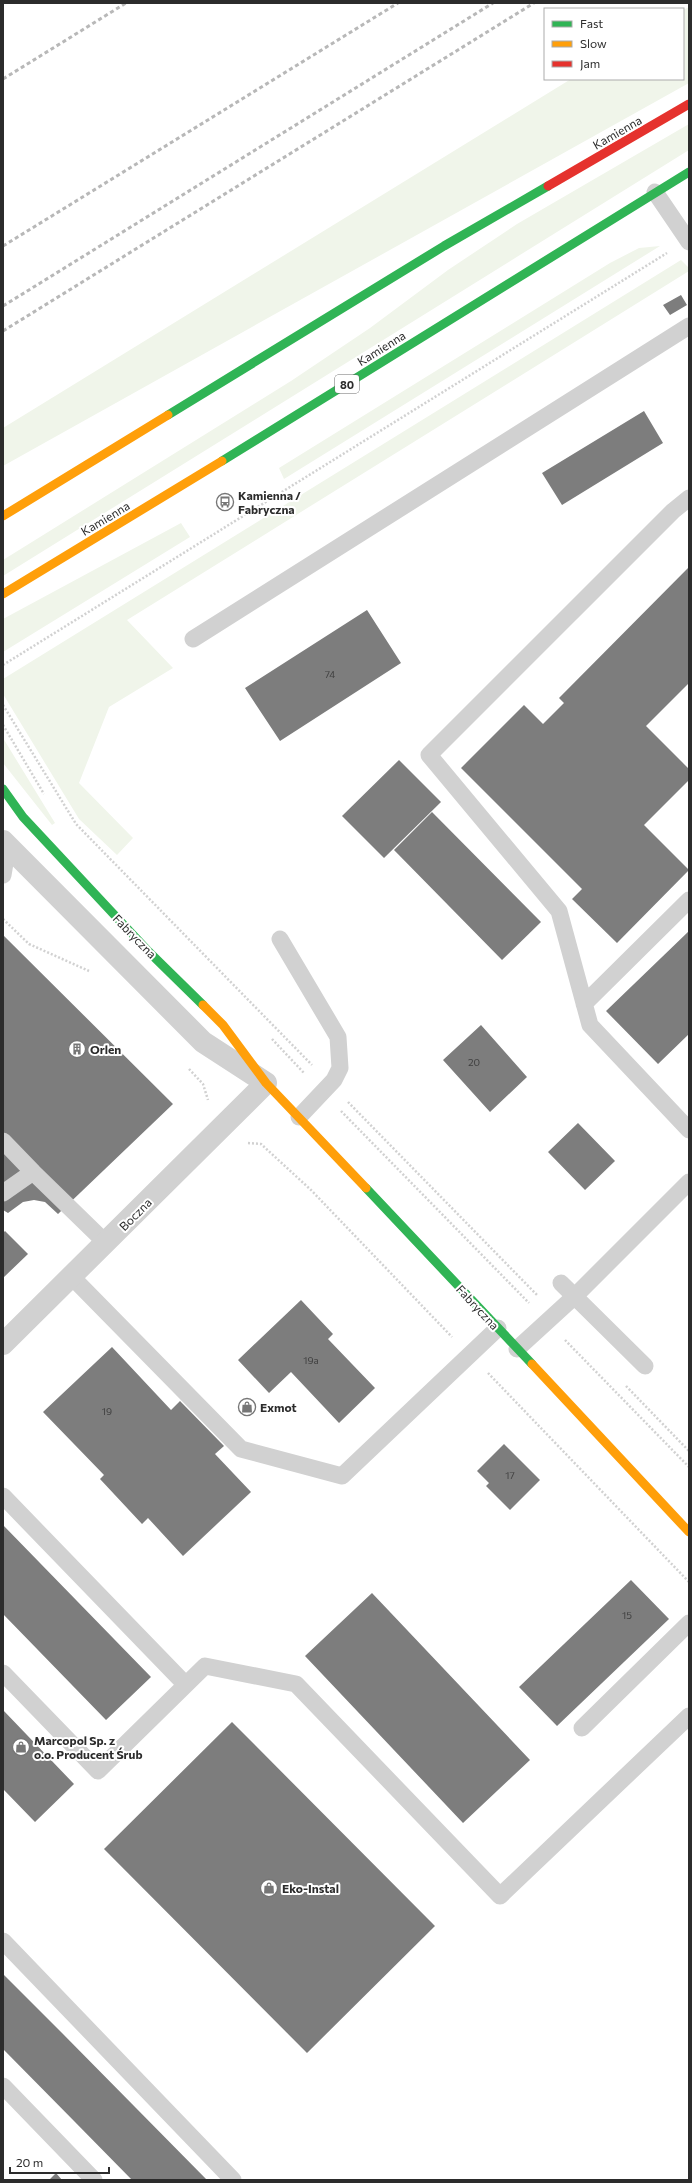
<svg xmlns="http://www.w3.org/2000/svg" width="692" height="2183" viewBox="0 0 692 2183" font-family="Commissioner,sans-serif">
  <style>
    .green { fill: #f0f5ea }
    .building { fill: #7d7d7d }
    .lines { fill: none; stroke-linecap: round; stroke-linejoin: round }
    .path { stroke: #d1d1d1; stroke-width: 2.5; stroke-dasharray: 2 2; stroke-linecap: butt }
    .lane { stroke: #d1d1d1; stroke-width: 17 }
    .street { stroke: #d1d1d1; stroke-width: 22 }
    .fast { stroke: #30b455; stroke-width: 9 }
    .slow { stroke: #ff9f0a; stroke-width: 9 }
    .jam { stroke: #e5322d; stroke-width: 9 }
    .rail { stroke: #b8b8b8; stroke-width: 3; stroke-dasharray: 4 3; stroke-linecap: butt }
    .labels { text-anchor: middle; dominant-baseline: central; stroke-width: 4; stroke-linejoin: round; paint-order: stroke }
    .number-label { font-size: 10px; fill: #404040 }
    .shield { fill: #fff; stroke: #6b6b6b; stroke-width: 1 }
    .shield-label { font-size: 11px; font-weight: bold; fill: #2c2c2c }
    .street-label { font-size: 12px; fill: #2c2c2c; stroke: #fff }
    .poi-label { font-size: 12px; font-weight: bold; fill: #2c2c2c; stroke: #fff; text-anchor: start }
  </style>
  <rect width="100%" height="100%" fill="#fff"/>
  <path class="green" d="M689 7V83L3 466V428L571 79H683V10Z
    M689 124V150L3 576V560L291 381 370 328 448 270 517 224Z
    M660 246 284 479 279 468 610 263 639 248Z
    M681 260 689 268V271L127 620 173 668 109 707 79 783 133 838 117 855 79 819 3 694V679Z
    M181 523 190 537 3 652V619Z
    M3 738 55 823 52 825 3 763Z"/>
  <path class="building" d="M681 295 687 305 670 315 663 305Z
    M644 411 663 443 562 505 542 473Z
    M689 567V683L646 726 689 769V780L644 825 689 870 617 943 572 899 582 889 461 768 524 705 543 724 564 703 559 698Z
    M367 610 401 663 280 741 245 688Z
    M399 760 441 802 384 858 342 816Z
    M432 812 541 922 502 960 394 850Z
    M689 931V1034L658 1064 606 1011Z
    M3 935 173 1104 58 1214 45 1202 34 1200 23 1202 8 1213 3 1210Z
    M481 1025 527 1077 490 1112 443 1060Z
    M578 1123 615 1161 585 1190 548 1152Z
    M5 1231 28 1254 3 1278V1233Z
    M301 1300 333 1334 328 1339 375 1388 339 1423 291 1372 269 1393 238 1360Z
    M112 1347 171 1410 180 1401 224 1446 215 1454 251 1492 183 1556 148 1518 142 1524 100 1479 104 1475 43 1412Z
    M504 1444 540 1480 510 1510 486 1486 489 1483 477 1471Z
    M3 1525 151 1677 106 1720 3 1614Z
    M631 1580 669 1619 557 1726 519 1687Z
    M372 1593 530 1760 463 1823 305 1656Z
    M3 1710 74 1784 35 1822 3 1789Z
    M232 1722 435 1926 307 2053 104 1849Z
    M3 1974 63 2034 207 2180H132L75 2122 3 2049Z
    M56 2173 62 2180H49Z"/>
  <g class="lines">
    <path class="path" d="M3 665 667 253
      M3 705 76 824 312 1065
      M3 725 44 794
      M3 919 29 944 89 971
      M272 1039 304 1073
      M189 1069 203 1084 208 1100
      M348 1102 537 1295
      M341 1111 529 1303
      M248 1143 261 1144 311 1190 452 1337
      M565 1340 689 1467
      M488 1373 689 1582
      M626 1386 689 1451"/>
    <path class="lane" d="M655 192 689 242
      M689 498 673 511 429 755 559 911 590 1025 689 1130
      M193 639 689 326
      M3 875 8 845
      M280 939 338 1037 340 1068 334 1080 299 1117
      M584 1004 689 900
      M3 1141 33 1172
      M3 1193 33 1172 106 1243
      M72 1277 241 1449 342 1476 498 1328
      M561 1283 645 1366
      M517 1349 575 1296 689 1182
      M3 1496 185 1684
      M3 1673 98 1771 205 1666 296 1684 500 1896 689 1716
      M582 1728 689 1623
      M3 1941 233 2180
      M3 2086 94 2180"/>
    <path class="street" d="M3 841 203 1042 266 1083 3 1344"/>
    <path class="fast" d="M168 415 444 246 548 186
      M222 461 689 172
      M3 789 23 817 149 952 203 1005
      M366 1188 532 1364"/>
    <path class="slow" d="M3 516 168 415
      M3 594 222 461
      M203 1005 223 1025 266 1083 366 1188
      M532 1364 689 1532"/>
    <path class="jam" d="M548 186 689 104"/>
    <path class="rail" d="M3 79 126 3
      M3 246 398 3
      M3 306 493 3
      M3 331 534 3"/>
  </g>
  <defs>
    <g id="bus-ring" transform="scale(0.9)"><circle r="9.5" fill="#fff" stroke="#767676" stroke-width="1.5"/><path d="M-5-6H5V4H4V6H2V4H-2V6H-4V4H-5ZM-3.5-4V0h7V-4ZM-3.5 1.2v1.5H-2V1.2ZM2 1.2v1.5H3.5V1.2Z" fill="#767676"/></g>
    <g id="building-ring" transform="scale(0.9)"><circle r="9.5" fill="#fff" stroke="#767676" stroke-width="1.5"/><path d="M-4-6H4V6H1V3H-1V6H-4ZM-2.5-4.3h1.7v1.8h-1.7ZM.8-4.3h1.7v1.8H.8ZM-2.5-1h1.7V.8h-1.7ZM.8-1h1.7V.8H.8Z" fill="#767676"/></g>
    <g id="shop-ring" transform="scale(0.9)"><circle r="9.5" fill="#fff" stroke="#767676" stroke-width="1.5"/><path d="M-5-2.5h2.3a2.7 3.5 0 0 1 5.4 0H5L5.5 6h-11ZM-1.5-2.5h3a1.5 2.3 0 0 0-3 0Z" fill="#767676"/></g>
  </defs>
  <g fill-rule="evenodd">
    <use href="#bus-ring" x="225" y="502"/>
    <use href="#building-ring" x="77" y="1049"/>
    <use href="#shop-ring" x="247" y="1407"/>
    <use href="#shop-ring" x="21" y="1747"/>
    <use href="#shop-ring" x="269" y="1888"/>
  </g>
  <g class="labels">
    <g class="number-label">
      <text x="330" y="674">74</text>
      <text x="474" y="1062">20</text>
      <text x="311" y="1360">19a</text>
      <text x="107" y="1411">19</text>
      <text x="510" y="1475">17</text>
      <text x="627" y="1615">15</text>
    </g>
    <rect class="shield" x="335" y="375" width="24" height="18" rx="3"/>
    <g class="shield-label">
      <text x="347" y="384">80</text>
    </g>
    <g class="street-label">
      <text transform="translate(617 132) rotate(-30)">Kamienna</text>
      <text transform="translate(381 348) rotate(-32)">Kamienna</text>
      <text transform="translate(105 518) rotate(-31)">Kamienna</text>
      <text transform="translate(135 936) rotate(46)">Fabryczna</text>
      <text transform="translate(135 1214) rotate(-45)">Boczna</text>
      <text transform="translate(478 1307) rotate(47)">Fabryczna</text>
    </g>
    <g class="poi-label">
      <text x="238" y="495">Kamienna /<tspan x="238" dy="14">Fabryczna</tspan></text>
      <text x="90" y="1049">Orlen</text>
      <text x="260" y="1407">Exmot</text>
      <text x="34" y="1740">Marcopol Sp. z<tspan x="34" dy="14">o.o. Producent Śrub</tspan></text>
      <text x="282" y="1888">Eko-Instal</text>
    </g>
  </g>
  <rect width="692" height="2183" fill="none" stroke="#2c2c2c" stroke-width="8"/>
  <rect x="544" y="8" width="140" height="72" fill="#ffffff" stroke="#ababab"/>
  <rect x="552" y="21" width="20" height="6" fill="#30b455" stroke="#ababab"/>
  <text x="580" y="28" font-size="12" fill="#2c2c2c">Fast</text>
  <rect x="552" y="41" width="20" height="6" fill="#ff9f0a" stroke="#ababab"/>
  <text x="580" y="48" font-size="12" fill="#2c2c2c">Slow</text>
  <rect x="552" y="61" width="20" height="6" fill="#e5322d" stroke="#ababab"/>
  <text x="580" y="68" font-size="12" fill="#2c2c2c">Jam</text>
  <path d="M10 2167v6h99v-6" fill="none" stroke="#2c2c2c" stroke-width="2"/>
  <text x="16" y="2167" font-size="12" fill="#2c2c2c" stroke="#ffffff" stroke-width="3" paint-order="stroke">20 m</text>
</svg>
